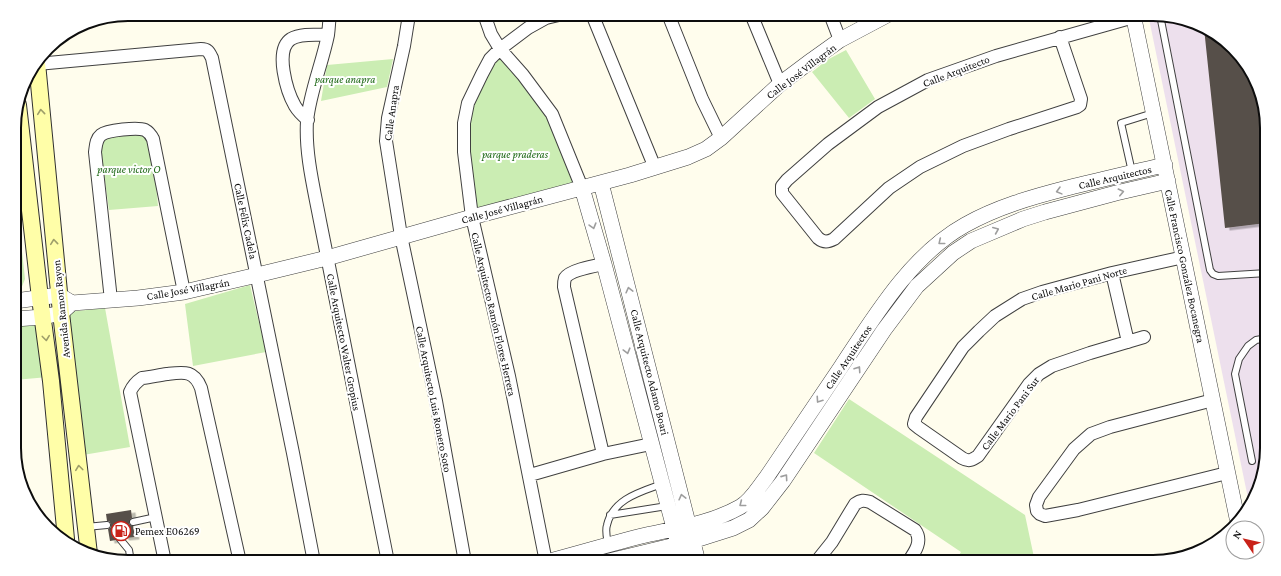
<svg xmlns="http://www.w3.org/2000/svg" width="1281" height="576" viewBox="0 0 1281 576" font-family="'Crimson Pro',serif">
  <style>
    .industrial { fill: #ede0ed }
    .green { fill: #cbedb3 }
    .building { fill: #574f48; filter: url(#shadow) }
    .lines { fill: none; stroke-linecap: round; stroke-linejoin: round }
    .service-casing { stroke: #404040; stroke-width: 8 }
    .minor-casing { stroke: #404040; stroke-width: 14 }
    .tertiary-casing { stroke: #404040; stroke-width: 16 }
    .secondary-casing { stroke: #2f2f2f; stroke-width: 18 }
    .service { stroke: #fff; stroke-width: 6 }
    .minor { stroke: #fff; stroke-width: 12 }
    .tertiary { stroke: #fff; stroke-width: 15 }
    .secondary { stroke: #fffea8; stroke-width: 16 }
    .oneway { stroke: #9e9e6a }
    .oneway2 { stroke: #9e9e9e }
    .labels { text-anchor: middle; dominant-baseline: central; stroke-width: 4; stroke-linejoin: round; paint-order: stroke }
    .street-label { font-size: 11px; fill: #0d0d0d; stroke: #fff }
    .park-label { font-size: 11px; font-style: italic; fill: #206a18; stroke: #fff }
    .poi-label { font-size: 11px; fill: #0d0d0d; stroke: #fff; text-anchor: start }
    .rim { fill: none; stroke: #0d0d0d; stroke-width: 2 }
  </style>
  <defs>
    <filter id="shadow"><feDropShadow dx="4.5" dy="2.5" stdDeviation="0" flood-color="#0004"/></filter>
  </defs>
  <rect width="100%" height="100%" fill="#fffded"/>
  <path class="industrial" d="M1148 14H1153L1197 23 1244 59 1266 113 1267 448 1258 492 1249 503Z"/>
  <path class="green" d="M500 49 538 94 582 188 472 217 464 123Z
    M846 50 875 99 849 118 812 72 827 60Z
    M393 59 387 87 321 101 327 65Z
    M151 134 158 206 109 210 99 138Z
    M14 177 25 279 21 289 15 292Z
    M250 285 266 352 193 366 185 304Z
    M105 308 130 447 83 455 68 312Z
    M42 311 48 377 15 380V314Z
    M849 399 1025 515 1035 562H955L961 552 814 453Z
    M678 544 683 562H623Z"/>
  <path class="building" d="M1204 28 1244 59 1266 113V223L1225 228Z
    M131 510 132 518 130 519 129 523 130 525 133 526 135 537 125 538 122 535H120L117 536 116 540 110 541 108 529 111 527V524L109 521H107L106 514Z"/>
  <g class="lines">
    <g class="service-casing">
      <path id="service" d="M1160 15 1210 270 1213 274 1218 276 1267 273
        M1132 172 1121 123 1153 113
        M1252 461 1235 374 1239 359 1248 346 1256 340 1267 338
        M610 515 667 506
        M133 522 156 517
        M86 527 107 525
        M120 539 129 550 131 562
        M608 544C607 538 605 531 607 525 613 499 640 492 662 484"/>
    </g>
    <g class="minor-casing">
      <path id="minor" d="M330 14C329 21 329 28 328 35 322 64 310 92 307 121 305 154 314 189 320 221L388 562
        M408 14V21L404 46 388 118 386 141 401 236 436 401 465 562
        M484 14 491 34 500 49 523 75 552 114 582 188
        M592 14 655 168
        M668 14 702 99 721 138
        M751 14 780 84
        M830 14 840 40
        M1060 37 1081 99 1080 105 1077 107 1009 129 963 146 920 167 889 188 834 239C828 242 824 243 818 238L782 193V186L787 180 828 144 878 107 928 80 996 56 1134 17
        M37 64 201 49C208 49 209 52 212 58L293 453 314 562
        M308 120C303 116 298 111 295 106 287 92 274 50 291 39 301 33 317 35 328 35
        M1112 273 1128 342
        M111 300 95 152C96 145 96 139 101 135 107 130 138 127 145 130 149 132 151 135 153 139L184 292
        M1144 337 1090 353 1052 366 1039 374 1029 384 978 456C972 460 969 462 962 458L919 428 914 424 916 417 963 347 979 331 995 316 1022 299 1042 292 1112 273 1184 257
        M1213 400 1110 427 1091 434 1074 449 1039 497 1036 505 1037 511 1040 514 1045 516 1078 510 1227 473
        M603 454 564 287C564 284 564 281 565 278 570 270 594 266 604 264
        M530 475 603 454 651 444
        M165 562 130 392C133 385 136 382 142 378 151 377 159 375 167 374 184 372 194 370 201 388L240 562
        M546 562 509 376 472 217 464 152V123L468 103 482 74 490 59 500 49 528 28 546 18 563 14
        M816 562 832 542 855 504C861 500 864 500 870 502L915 530C923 541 915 552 908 562"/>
    </g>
    <g class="tertiary-casing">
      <path id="tertiary" d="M1133 14 1237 518
        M601 183 698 562
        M582 188 604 264 683 562
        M15 301 59 295 72 303 138 298 184 292 257 275 327 258 472 217 630 175 688 157 706 149 721 138 780 84 812 60 840 40 889 14
        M15 319 43 317 61 313 70 305
        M546 562C580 553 613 543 646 535 677 528 712 523 740 507 751 501 758 488 766 478 791 441 816 404 841 367 874 317 911 255 965 225 997 207 1032 197 1067 188 1100 180 1132 172 1165 165
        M605 562 692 541 733 528 749 520 762 508 783 481 884 330 917 286 953 253 971 241 1023 219 1045 212 1116 193 1168 181"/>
    </g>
    <g class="secondary-casing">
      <path id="secondary" d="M37 63 61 313 89 554
        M18 105 40 298 51 381 66 539"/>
    </g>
    <use href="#service" class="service"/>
    <use href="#minor" class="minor"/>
    <use href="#tertiary" class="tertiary"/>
    <use href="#secondary" class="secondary"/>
  </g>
  <defs><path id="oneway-chevron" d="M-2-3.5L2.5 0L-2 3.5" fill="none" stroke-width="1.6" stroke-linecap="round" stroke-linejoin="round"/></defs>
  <g class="oneway">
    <use href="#oneway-chevron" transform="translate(41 112) rotate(-96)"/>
    <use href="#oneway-chevron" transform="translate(54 242) rotate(-96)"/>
    <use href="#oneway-chevron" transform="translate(46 338) rotate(83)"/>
    <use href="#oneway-chevron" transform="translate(79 468) rotate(-97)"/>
  </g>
  <g class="oneway2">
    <use href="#oneway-chevron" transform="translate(1059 191) rotate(165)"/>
    <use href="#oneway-chevron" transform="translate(1121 192) rotate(-13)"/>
    <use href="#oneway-chevron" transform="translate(593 226) rotate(74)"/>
    <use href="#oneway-chevron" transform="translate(996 230) rotate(-23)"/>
    <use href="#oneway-chevron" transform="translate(941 242) rotate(141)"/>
    <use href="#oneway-chevron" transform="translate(629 290) rotate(-104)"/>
    <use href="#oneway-chevron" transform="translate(627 351) rotate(75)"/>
    <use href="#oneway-chevron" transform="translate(858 369) rotate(-56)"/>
    <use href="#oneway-chevron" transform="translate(819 400) rotate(124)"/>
    <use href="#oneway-chevron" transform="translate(785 477) rotate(-55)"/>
    <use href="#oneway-chevron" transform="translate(682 497) rotate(-104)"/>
    <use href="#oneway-chevron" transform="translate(742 504) rotate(142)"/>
  </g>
  <defs>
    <g id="fuel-ring" transform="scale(1)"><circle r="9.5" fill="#fff" stroke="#c92219" stroke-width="1.5"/><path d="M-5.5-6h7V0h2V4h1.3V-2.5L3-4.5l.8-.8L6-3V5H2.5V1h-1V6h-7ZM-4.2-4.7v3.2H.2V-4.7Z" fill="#c92219"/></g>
  </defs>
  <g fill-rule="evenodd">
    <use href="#fuel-ring" x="121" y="531"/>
  </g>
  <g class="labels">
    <g class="street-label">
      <text transform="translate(801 71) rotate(-37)">Calle José Villagrán</text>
      <text transform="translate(956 71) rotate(-21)">Calle Arquitecto</text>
      <text transform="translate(391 113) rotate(-82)">Calle Anapra</text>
      <text transform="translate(1115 177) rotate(-13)">Calle Arquitectos</text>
      <text transform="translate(502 209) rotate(-15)">Calle José Villagrán</text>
      <text transform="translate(246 221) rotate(78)">Calle Félix Cadela</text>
      <text transform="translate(1185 266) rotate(78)">Calle Francisco González Bocanegra</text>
      <text transform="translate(1079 283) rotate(-16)">Calle Mario Pani Norte</text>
      <text transform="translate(188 289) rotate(-10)">Calle José Villagrán</text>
      <text transform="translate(61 309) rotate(-96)">Avenida Ramon Rayon</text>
      <text transform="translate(494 314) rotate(77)">Calle Arquitecto Ramón Flores Herrera</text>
      <text transform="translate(344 342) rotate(79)">Calle Arquitecto Walter Gropius</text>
      <text transform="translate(848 357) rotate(-56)">Calle Arquitectos</text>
      <text transform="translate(650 372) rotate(76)">Calle Arquitecto Adamo Boari</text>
      <text transform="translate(434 399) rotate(79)">Calle Arquitecto Luis Romero Soto</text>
      <text transform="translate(1010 413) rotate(-53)">Calle Mario Pani Sur</text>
    </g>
    <g class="park-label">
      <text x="345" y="79">parque anapra</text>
      <text x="515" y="154">parque praderas</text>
      <text x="129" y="169">parque victor O</text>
    </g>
    <g class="poi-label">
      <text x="135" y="531">Pemex E06269</text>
    </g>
  </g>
  <path d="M0 0H1281V576H0ZM128 21H1153A107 107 0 0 1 1260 128V448A107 107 0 0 1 1153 555H128A107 107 0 0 1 21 448V128A107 107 0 0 1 128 21Z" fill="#fff" fill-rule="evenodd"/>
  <path class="rim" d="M128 21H1153A107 107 0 0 1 1260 128V448A107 107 0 0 1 1153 555H128A107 107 0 0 1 21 448V128A107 107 0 0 1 128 21Z"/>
  <g transform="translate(1245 540) rotate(304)"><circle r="19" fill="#ffffff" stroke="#9e9e9e"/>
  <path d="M0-3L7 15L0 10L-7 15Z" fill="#c92219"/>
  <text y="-6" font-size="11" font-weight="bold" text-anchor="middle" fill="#0d0d0d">N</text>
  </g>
</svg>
